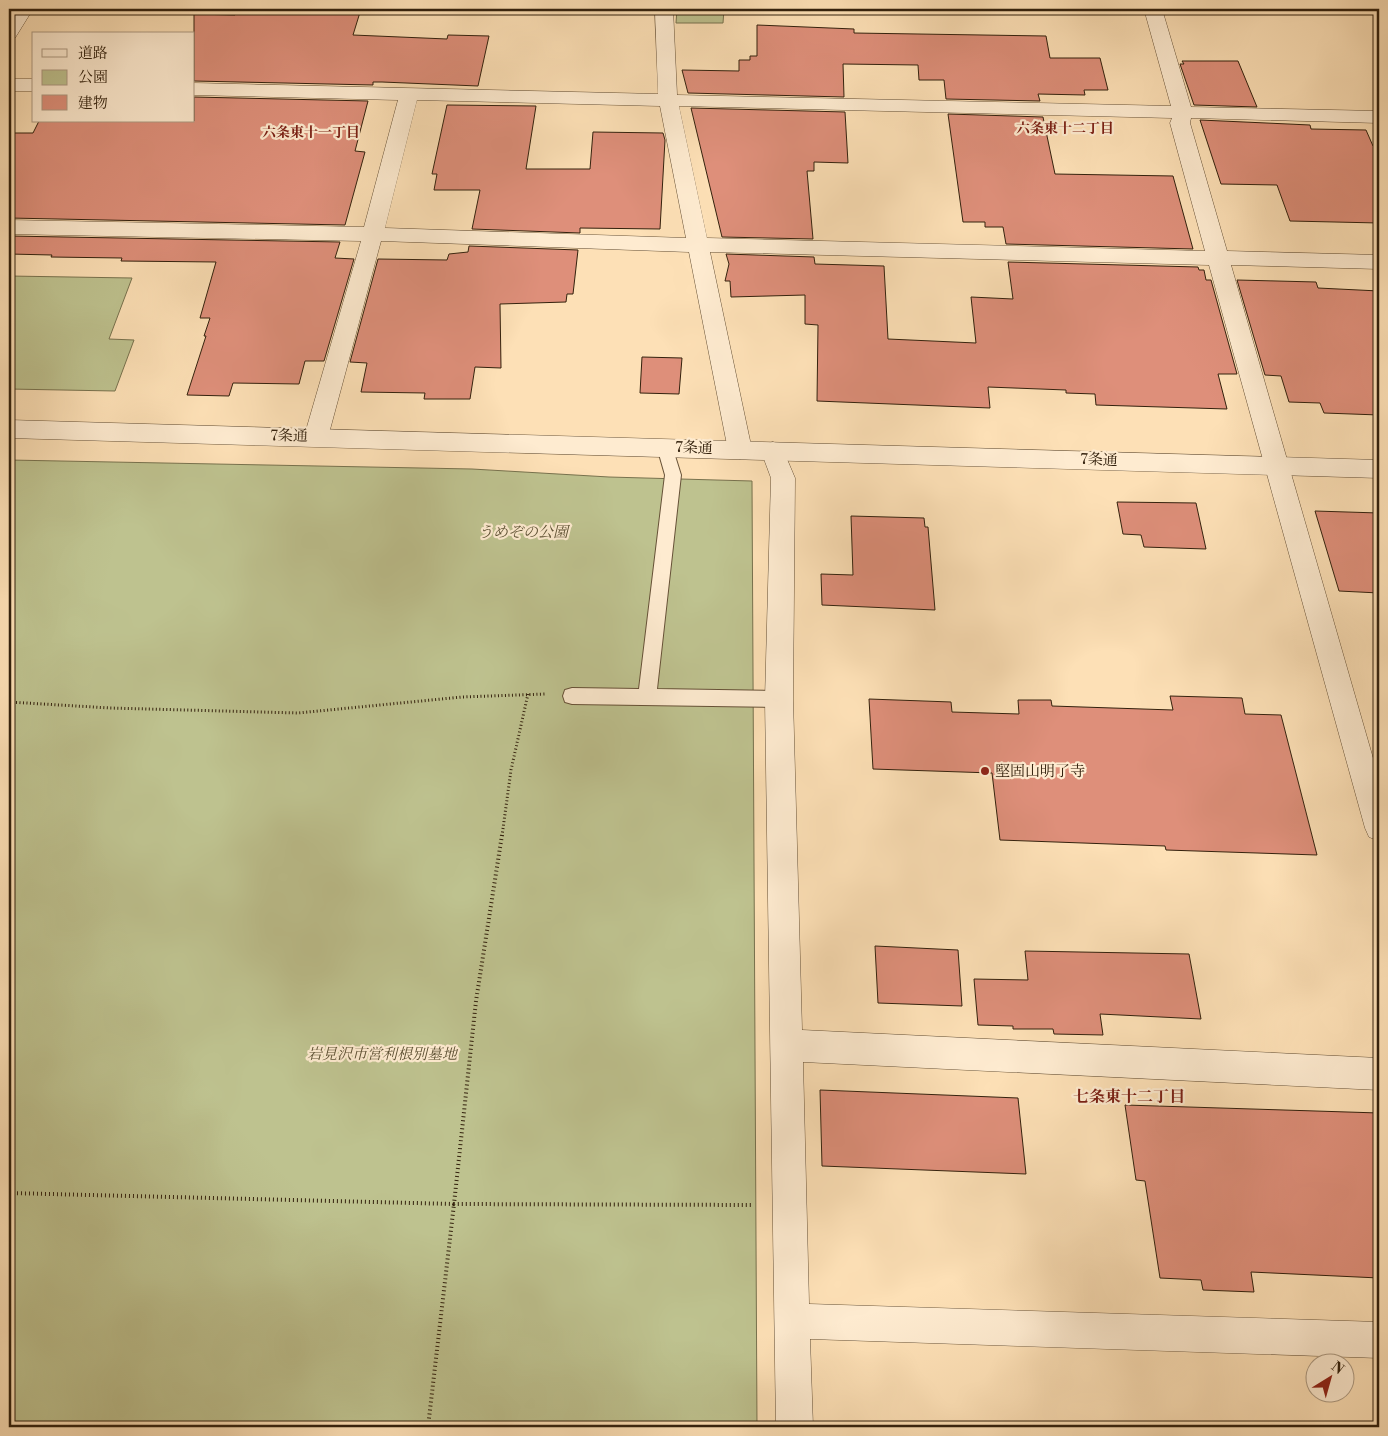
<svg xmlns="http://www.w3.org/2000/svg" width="1388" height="1436" viewBox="0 0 1388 1436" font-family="'Libre Bodoni','Noto Serif JP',serif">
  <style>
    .green { fill: #bec28f; stroke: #78724e }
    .building { fill: #de8f7a; stroke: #33210d }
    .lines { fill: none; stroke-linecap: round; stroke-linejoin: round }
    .service-casing { stroke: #665137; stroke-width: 2 }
    .minor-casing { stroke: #665137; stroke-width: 1 }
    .tertiary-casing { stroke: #665137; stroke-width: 1 }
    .path-far1 { stroke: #33210d; stroke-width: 3; stroke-dasharray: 1 2.5; stroke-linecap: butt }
    .path { stroke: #33210d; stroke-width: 4; stroke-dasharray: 1 3; stroke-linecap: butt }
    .service { fill: #feebd0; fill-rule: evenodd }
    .minor { fill: #feebd0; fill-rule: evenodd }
    .tertiary { fill: #feebd0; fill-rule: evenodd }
    .poi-dot { fill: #8f2418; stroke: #feebd0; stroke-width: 2 }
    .labels { text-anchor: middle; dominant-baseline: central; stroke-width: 4.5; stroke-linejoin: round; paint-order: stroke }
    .far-neighbourhood-label { font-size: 14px; font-weight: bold; fill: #7a1f14; stroke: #feebd0 }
    .street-label { font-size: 15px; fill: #33210d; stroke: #feebd0 }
    .park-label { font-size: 15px; font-style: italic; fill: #5d5134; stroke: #feebd0 }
    .poi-label { font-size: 15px; fill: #33210d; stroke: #feebd0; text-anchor: start }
    .neighbourhood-label { font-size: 16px; font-weight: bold; fill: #7a1f14; stroke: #feebd0 }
  </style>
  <rect width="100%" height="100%" fill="#fde0b6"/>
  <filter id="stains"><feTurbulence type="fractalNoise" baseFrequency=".004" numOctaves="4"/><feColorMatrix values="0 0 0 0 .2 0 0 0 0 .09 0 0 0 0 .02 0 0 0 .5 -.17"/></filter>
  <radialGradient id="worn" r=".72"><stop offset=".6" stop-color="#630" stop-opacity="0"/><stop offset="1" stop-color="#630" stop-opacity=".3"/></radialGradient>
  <path class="green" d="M677 9H724L723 23H676Z
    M9 276 132 278 109 339 134 340 115 391 9 389Z
    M9 460 472 469 609 477 752 481 757 1427H9Z"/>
  <path class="building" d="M235 9H361L353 35 447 39 448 35 489 36 478 86 382 82H373V85L194 81V14L235 15Z
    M757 25 854 29V33L1046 36 1050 58H1100L1108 90H1084L1085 95 1038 94 1040 101 946 99 944 80H919L918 65 843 64 844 97 688 93 682 70 739 71V60H750V56H757Z
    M1182 61H1238L1257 107 1194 105 1180 64H1184Z
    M194 97 368 101 355 151 365 152 345 225 9 218V133H33L39 121H194Z
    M447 105 536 106 526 169H590L593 132 663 133 665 140 660 229 580 228V233L472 229 480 190H434L437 174H432Z
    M691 108 845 112 848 163 814 162V171H807L813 239 722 237Z
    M948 114 1043 117 1055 174 1173 176 1193 249 1006 244 1003 227H985V222H963Z
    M1200 120 1310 125 1311 129 1366 130 1373 146H1379V223L1290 221 1277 185 1221 184Z
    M9 236 340 242 335 258 354 259 324 361H305L299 384 233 383 229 396 187 395 206 336H204L210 318H200L216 262 121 261 122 258 51 257 52 255 9 254Z
    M469 246 578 250 573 294H567L566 302 500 304 501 368 475 367 470 399H424L425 393 361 392 367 363 350 362 378 259 447 260 449 254 468 252Z
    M726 254 814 257 815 264 884 266 888 339 976 343 971 297 1013 299 1008 262 1198 267 1199 270H1204L1206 280H1211L1237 374H1218L1227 409 1096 405 1095 394 1066 393V390L988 387 990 408 817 401 818 325 805 324V295L731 297 730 281H725L729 264Z
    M1237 280 1316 282 1318 288 1379 291V415L1324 413 1320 403 1289 402 1281 376 1265 375Z
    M642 357 682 358 679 394 640 393Z
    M1117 502 1196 503 1206 549 1144 547 1141 535 1123 534Z
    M1315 511 1379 513V593L1339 591Z
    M851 516 924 518 925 527H928L935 610 822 605 821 574 853 575Z
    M1170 696 1242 698 1245 714 1281 715 1317 855 1166 850 1165 846 1000 840 992 773 873 769 869 699 951 702 952 712 1019 714 1018 700H1051L1052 706 1173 710Z
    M875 946 958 950 962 1006 878 1003Z
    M1025 951 1189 954 1201 1019 1100 1014 1103 1035 1054 1034 1053 1029H1013V1026L978 1025 974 979 1028 980Z
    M820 1090 1018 1098 1026 1174 822 1166Z
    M1125 1105 1379 1113V1278L1251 1272 1254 1292 1203 1290 1201 1280 1160 1278 1145 1181 1136 1180Z"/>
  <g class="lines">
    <g class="service-casing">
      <path id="service" d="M665 441 671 443 681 475 657 689 779 691 786 693 788 699 786 705 779 707 572 704 565 702 563 696 565 690 572 688 639 689 665 475 657 447 659 443Z"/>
    </g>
    <g class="minor-casing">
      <path id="minor" d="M655 9H673L677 95 1171 106 1144 9H1162L1191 107 1379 111V123L1191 118 1190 123 1227 251 1379 255V269L1231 265 1379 779V841L1369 837 1365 828 1209 265 710 252 752 450 748 456 740 459 732 456 728 450 689 252 381 241 328 437 324 443 316 446 308 443 304 437 361 241 9 234V220L364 227 398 100 194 95V83L658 94ZM417 100 660 106 686 238 385 228ZM679 106 1172 118 1170 123 1205 251 707 238Z
        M9 79H34V91H9Z
        M773 442 781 445 795 478 793 699 802 1030 1379 1058V1090L803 1062 809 1304 1379 1322V1358L810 1339 813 1427H776L765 699 771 478 761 451 765 445Z"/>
    </g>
    <g class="tertiary-casing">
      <path id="tertiary" d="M15 9H33L15 38 9 39V19Z
        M9 420 1379 460V478L9 438Z"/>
    </g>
    <path class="path-far1" d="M9 702 110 708 298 713 462 697 545 694
      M502 836 511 770 528 694"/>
    <path class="path" d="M502 835 476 1001 454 1204 753 1205
      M9 1193 454 1204 428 1427"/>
    <use href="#service" class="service"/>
    <use href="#minor" class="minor"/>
    <use href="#tertiary" class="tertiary"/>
  </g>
  <circle class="poi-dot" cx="985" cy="771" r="5"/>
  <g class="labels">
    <g class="far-neighbourhood-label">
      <text x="1065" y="129">六条東十二丁目</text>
      <text x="311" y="133">六条東十一丁目</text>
    </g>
    <g class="street-label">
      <text transform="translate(289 436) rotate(1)">7条通</text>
      <text transform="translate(694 448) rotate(2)">7条通</text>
      <text transform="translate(1099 460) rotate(2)">7条通</text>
    </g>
    <g class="park-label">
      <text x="523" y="532">うめぞの公園</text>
      <text x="382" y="1054">岩見沢市営利根別墓地</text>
    </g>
    <g class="poi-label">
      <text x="995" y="771">堅固山明了寺</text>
    </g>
    <g class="neighbourhood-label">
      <text x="1129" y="1097">七条東十二丁目</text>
    </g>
  </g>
  <rect width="1388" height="1436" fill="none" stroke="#fde0b6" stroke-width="30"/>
  <rect x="10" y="10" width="1368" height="1416" fill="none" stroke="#33210d" stroke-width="2.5"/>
  <rect x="15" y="15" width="1358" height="1406" fill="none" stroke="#33210d"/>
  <rect x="32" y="32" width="162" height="90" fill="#feebd0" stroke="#ad9a82"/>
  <rect x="42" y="49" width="25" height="8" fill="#feebd0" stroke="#ad9a82"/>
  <text x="78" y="58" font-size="15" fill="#33210d">道路</text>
  <rect x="42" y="70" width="25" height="15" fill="#bec28f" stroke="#ad9a82"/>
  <text x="78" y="82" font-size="15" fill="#33210d">公園</text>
  <rect x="42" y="95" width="25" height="15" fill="#de8f7a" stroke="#ad9a82"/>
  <text x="78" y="108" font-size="15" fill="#33210d">建物</text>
  <g transform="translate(1330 1378) rotate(37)"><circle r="24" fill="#feebd0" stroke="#ad9a82"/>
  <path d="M0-4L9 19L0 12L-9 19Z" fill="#8f2418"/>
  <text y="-8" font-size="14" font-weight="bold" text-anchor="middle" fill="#33210d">N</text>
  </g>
  <rect width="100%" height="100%" filter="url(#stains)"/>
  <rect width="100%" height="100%" fill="url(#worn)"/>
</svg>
